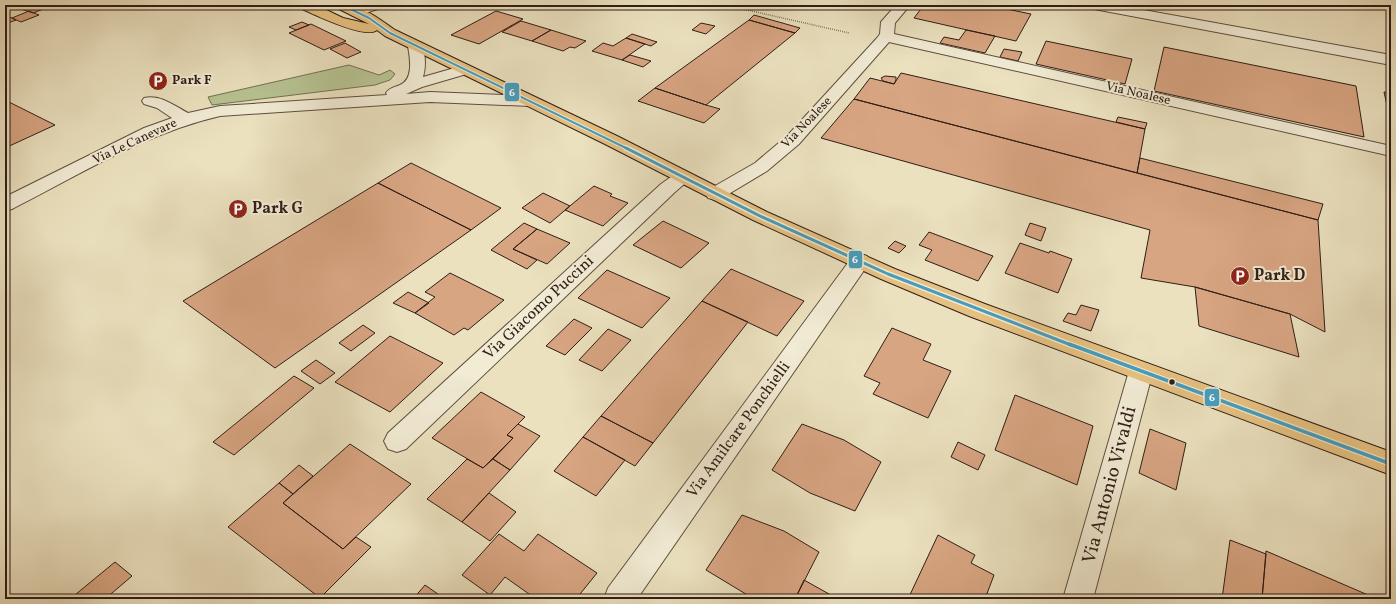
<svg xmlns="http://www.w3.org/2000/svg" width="1396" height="604" viewBox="0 0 1396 604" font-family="Vollkorn,serif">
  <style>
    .green { fill: #b7c392; stroke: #737054 }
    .building { fill: #d8a582; stroke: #2f1d16 }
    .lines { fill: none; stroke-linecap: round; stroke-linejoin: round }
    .minor-casing { stroke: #5e4e40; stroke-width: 2 }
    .major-casing { stroke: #2f1d16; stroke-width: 2 }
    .path { stroke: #2f1d16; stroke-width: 1.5; stroke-dasharray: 0.5 1.5; stroke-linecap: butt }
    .minor { fill: #f2ecd5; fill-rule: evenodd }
    .major { fill: #e6c080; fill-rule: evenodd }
    .bus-1-far2-casing { stroke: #f2ecd5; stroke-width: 4 }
    .bus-1-far1-casing { stroke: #f2ecd5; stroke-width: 6 }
    .bus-1-casing { stroke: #f2ecd5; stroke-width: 6 }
    .bus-1-far2 { stroke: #489dbc; stroke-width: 2 }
    .bus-1-far1 { stroke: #489dbc; stroke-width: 3 }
    .bus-1 { stroke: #489dbc; stroke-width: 3.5 }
    .bus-dot { fill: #2f1d16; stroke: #f2ecd5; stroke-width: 1.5 }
    .labels { text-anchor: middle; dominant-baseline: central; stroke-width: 4; stroke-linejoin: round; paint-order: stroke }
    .far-poi-label { font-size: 13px; font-weight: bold; fill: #2f1d16; stroke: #f2ecd5; text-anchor: start }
    .far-street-label { font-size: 13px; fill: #2f1d16; stroke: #f2ecd5 }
    .poi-label { font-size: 16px; font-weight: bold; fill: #2f1d16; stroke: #f2ecd5; text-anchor: start }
    .street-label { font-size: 16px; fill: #2f1d16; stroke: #f2ecd5 }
    .near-street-label { font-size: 19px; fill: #2f1d16; stroke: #f2ecd5 }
    .line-badge { stroke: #f2ecd5; stroke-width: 1.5 }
    .badge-label { font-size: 11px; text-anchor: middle; font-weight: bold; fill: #fff }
  </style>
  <rect width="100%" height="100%" fill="#ebe1bf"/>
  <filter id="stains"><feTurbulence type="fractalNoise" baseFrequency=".005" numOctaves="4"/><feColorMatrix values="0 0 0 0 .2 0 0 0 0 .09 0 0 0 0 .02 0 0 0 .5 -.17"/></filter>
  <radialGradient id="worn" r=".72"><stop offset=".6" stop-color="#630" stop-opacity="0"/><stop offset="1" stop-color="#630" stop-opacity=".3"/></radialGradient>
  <path class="green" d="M349 65 379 75 390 70 395 74 390 80 375 85 212 105 208 97Z"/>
  <path class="building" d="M14 5H54L33 13 12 6Z
    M924 5H987L1031 14 1016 41 914 18Z
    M29 11 39 15 21 22 12 18Z
    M496 11 523 19 479 44 451 35Z
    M5 15 12 18 16 20 5 24Z
    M754 15 800 28 795 33 749 20Z
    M749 20 795 33 706 105 655 88Z
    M521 21 551 30 532 41 502 32Z
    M302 22 309 25 296 30 289 27Z
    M701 23 715 26 706 34 692 30Z
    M311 24 346 41 324 50 289 33Z
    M551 30 586 41 575 48 570 47 563 51 532 41Z
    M966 30 995 36 985 53 940 43 944 37 959 40Z
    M632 34 657 42 651 46 626 38Z
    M626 38 645 44 622 60 592 51 603 43 613 46Z
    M1046 41 1132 59 1125 84 1036 64Z
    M345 43 361 52 347 58 330 49Z
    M1164 47 1356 86 1364 137 1154 91Z
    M1004 49 1022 52 1018 61 1000 57Z
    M630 55 651 61 643 67 622 60Z
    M901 73 1145 129 1137 173 854 99 870 78 894 84Z
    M885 76 896 77V80L894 84 883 81 881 78Z
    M655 88 706 105 720 109 704 123 638 101Z
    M1384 92 1391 93V123Z
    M854 99 1318 220 1325 332 1290 314 1195 287 1141 278 1150 230 821 138Z
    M5 100 55 125 5 148Z
    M1118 117 1147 123 1145 129 1116 122Z
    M1140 158 1323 204 1318 220 1137 173Z
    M411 163 501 208 471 230 378 183Z
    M378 183 471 230 275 368 183 301Z
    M594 186 612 194 610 196 628 203 603 226 565 210Z
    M543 193 570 206 550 223 522 208Z
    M663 221 709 243 681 268 633 245Z
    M524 223 537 229 513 249 537 260 527 269 491 250Z
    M1030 223 1046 228 1041 241 1025 235Z
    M537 229 570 243 547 264 513 249Z
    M929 232 993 256 978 281 925 260 932 250 919 245Z
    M895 241 906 246 899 253 888 248Z
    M1020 243 1049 253 1050 251 1072 259 1058 293 1005 273Z
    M731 269 804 301 777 336 702 301Z
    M607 270 670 298 642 328 578 298Z
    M450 273 504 300 468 330 464 328 454 335 415 313 435 297 425 292Z
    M1195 287 1290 314 1299 357 1199 326Z
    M408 292 429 303 415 313 393 303Z
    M702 301 748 322 653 443 601 416Z
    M1081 305 1099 310 1091 331 1063 321 1068 313 1076 315Z
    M574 319 592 328 565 355 546 346Z
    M363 325 375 333 351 351 339 343Z
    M892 328 931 344 923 360 951 371 928 418 873 394 880 383 864 376Z
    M608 329 631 340 602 371 579 360Z
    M390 336 443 363 390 412 335 382Z
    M316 360 335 373 320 384 301 371Z
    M294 376 314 388 234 455 213 442Z
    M481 392 525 417 507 435 513 438 483 468 432 438Z
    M1015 395 1093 426 1077 485 995 450Z
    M601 416 653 443 635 466 583 437Z
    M518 424 540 436 510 470 493 459 513 438 507 435Z
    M802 424 844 440 881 462 855 511 810 493 772 470Z
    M1150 429 1186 443 1176 490 1139 473Z
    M583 437 625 460 596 496 554 471Z
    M958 442 985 455 978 470 951 457Z
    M350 444 411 484 343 549 283 503Z
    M467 459 483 468 493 459 510 470 462 522 427 499Z
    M299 465 313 476 293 494 279 483Z
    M279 483 293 494 283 503 343 549 356 537 371 547 320 598 228 527Z
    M489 493 516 512 490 541 462 522Z
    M742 515 784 531 819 552 795 599H754L706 570Z
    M499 534 524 551 538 534 597 573 576 599H536L505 577 490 595 462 575Z
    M938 535 975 555 971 563 994 575 985 599H908Z
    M1230 540 1266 554 1262 599H1222Z
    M1266 551 1375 598V599H1262Z
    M115 562 132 576 105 599H70Z
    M804 580 838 599H795Z
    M425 585 445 599H413Z"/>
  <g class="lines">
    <g class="minor-casing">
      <path id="minor" d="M5 5H16L14 8 5 10Z
        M363 5H383L381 8 356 16 351 15 349 12 351 9Z
        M896 5H910L895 23 894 34 1391 146V156L889 42 799 144 767 171 722 198 715 200 708 198 706 194 708 190 755 163 787 136 877 38 880 34 881 22Z
        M1087 5H1116L1391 55V65L1094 9 1089 8Z
        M415 42 420 43C426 52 426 67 423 77L465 65 470 67 473 70 470 73 422 87 406 94 430 92 530 96 536 98 538 101 536 104 530 106 430 102 220 116C146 133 79 175 12 209L5 211V197L144 128 172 118 157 108 144 104 142 101 144 98C160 94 175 106 188 113L220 106 387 95 386 93C389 88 395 87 400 85 414 79 410 58 408 46L410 43Z
        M682 172 689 174 691 178 675 192 406 449 397 452 388 449 384 441 388 433 661 184 675 174Z
        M860 254 867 256 870 261 867 266 637 599H604L608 588 853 256Z
        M1141 362 1149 364 1153 371 1093 599H1063L1129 371 1133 364Z"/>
    </g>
    <g class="major-casing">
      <path id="major" d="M298 5H316L343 18 369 24 337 8 335 5C363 5 373 15 395 30L617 136 767 212 895 269 985 304 1391 452V475L969 316 881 279 753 220 605 144 385 36 377 30C366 40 313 14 300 8Z"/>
    </g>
    <path class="path" d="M725 5 849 33
      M1059 5 1070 7"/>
    <use href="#minor" class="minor"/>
    <use href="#major" class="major"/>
    <g class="bus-1-far2-casing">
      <path id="bus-1-far2" d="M342 5 369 18 390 33 628 149"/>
    </g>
    <g class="bus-1-far1-casing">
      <path id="bus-1-far1" d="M626 148 760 216 888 274 1071 345"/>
    </g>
    <g class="bus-1-casing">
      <path id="bus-1" d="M1069 344 1391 464"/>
    </g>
    <use href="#bus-1-far2" class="bus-1-far2"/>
    <use href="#bus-1-far1" class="bus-1-far1"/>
    <use href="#bus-1" class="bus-1"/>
  </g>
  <defs>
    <g id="parking-disc" transform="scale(1)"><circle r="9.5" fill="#8f2418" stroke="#f2ecd5"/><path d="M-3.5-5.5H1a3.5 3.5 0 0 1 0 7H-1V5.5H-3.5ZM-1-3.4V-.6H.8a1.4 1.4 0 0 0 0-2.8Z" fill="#fff"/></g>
  </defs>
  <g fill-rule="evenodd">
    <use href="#parking-disc" x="158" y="81"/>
    <use href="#parking-disc" x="238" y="209"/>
    <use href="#parking-disc" x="1240" y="276"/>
  </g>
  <circle class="bus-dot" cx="1172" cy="382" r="3.5"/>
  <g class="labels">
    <g class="far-poi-label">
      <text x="172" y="81">Park F</text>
    </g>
    <g class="far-street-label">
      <text transform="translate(1138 94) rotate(13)">Via Noalese</text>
      <text transform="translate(807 123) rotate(-46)">Via Noalese</text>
      <text transform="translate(135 142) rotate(-25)">Via Le Canevare</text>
    </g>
    <g class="poi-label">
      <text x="252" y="209">Park G</text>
      <text x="1254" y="276">Park D</text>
    </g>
    <g class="street-label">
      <text transform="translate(539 308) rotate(-43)">Via Giacomo Puccini</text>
      <text transform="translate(739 430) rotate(-54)">Via Amilcare Ponchielli</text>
    </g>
    <g class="near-street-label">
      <text transform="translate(1110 485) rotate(-75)">Via Antonio Vivaldi</text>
    </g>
  </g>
  <g class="line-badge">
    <rect x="504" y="82" width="16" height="20" rx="4" fill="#489dbc"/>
    <rect x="848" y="250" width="15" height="19" rx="4" fill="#489dbc"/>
    <rect x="1204" y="388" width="16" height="19" rx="4" fill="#489dbc"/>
  </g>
  <g class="badge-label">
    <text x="512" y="96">6</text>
    <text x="855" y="263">6</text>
    <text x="1212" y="401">6</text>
  </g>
  <rect width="1396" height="604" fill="none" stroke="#ebe1bf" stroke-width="20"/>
  <rect x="6" y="6" width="1384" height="592" fill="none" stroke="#2f1d16" stroke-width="2"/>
  <rect x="10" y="10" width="1376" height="584" fill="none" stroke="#2f1d16"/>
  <rect width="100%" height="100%" filter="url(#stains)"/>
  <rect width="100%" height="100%" fill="url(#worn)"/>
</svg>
